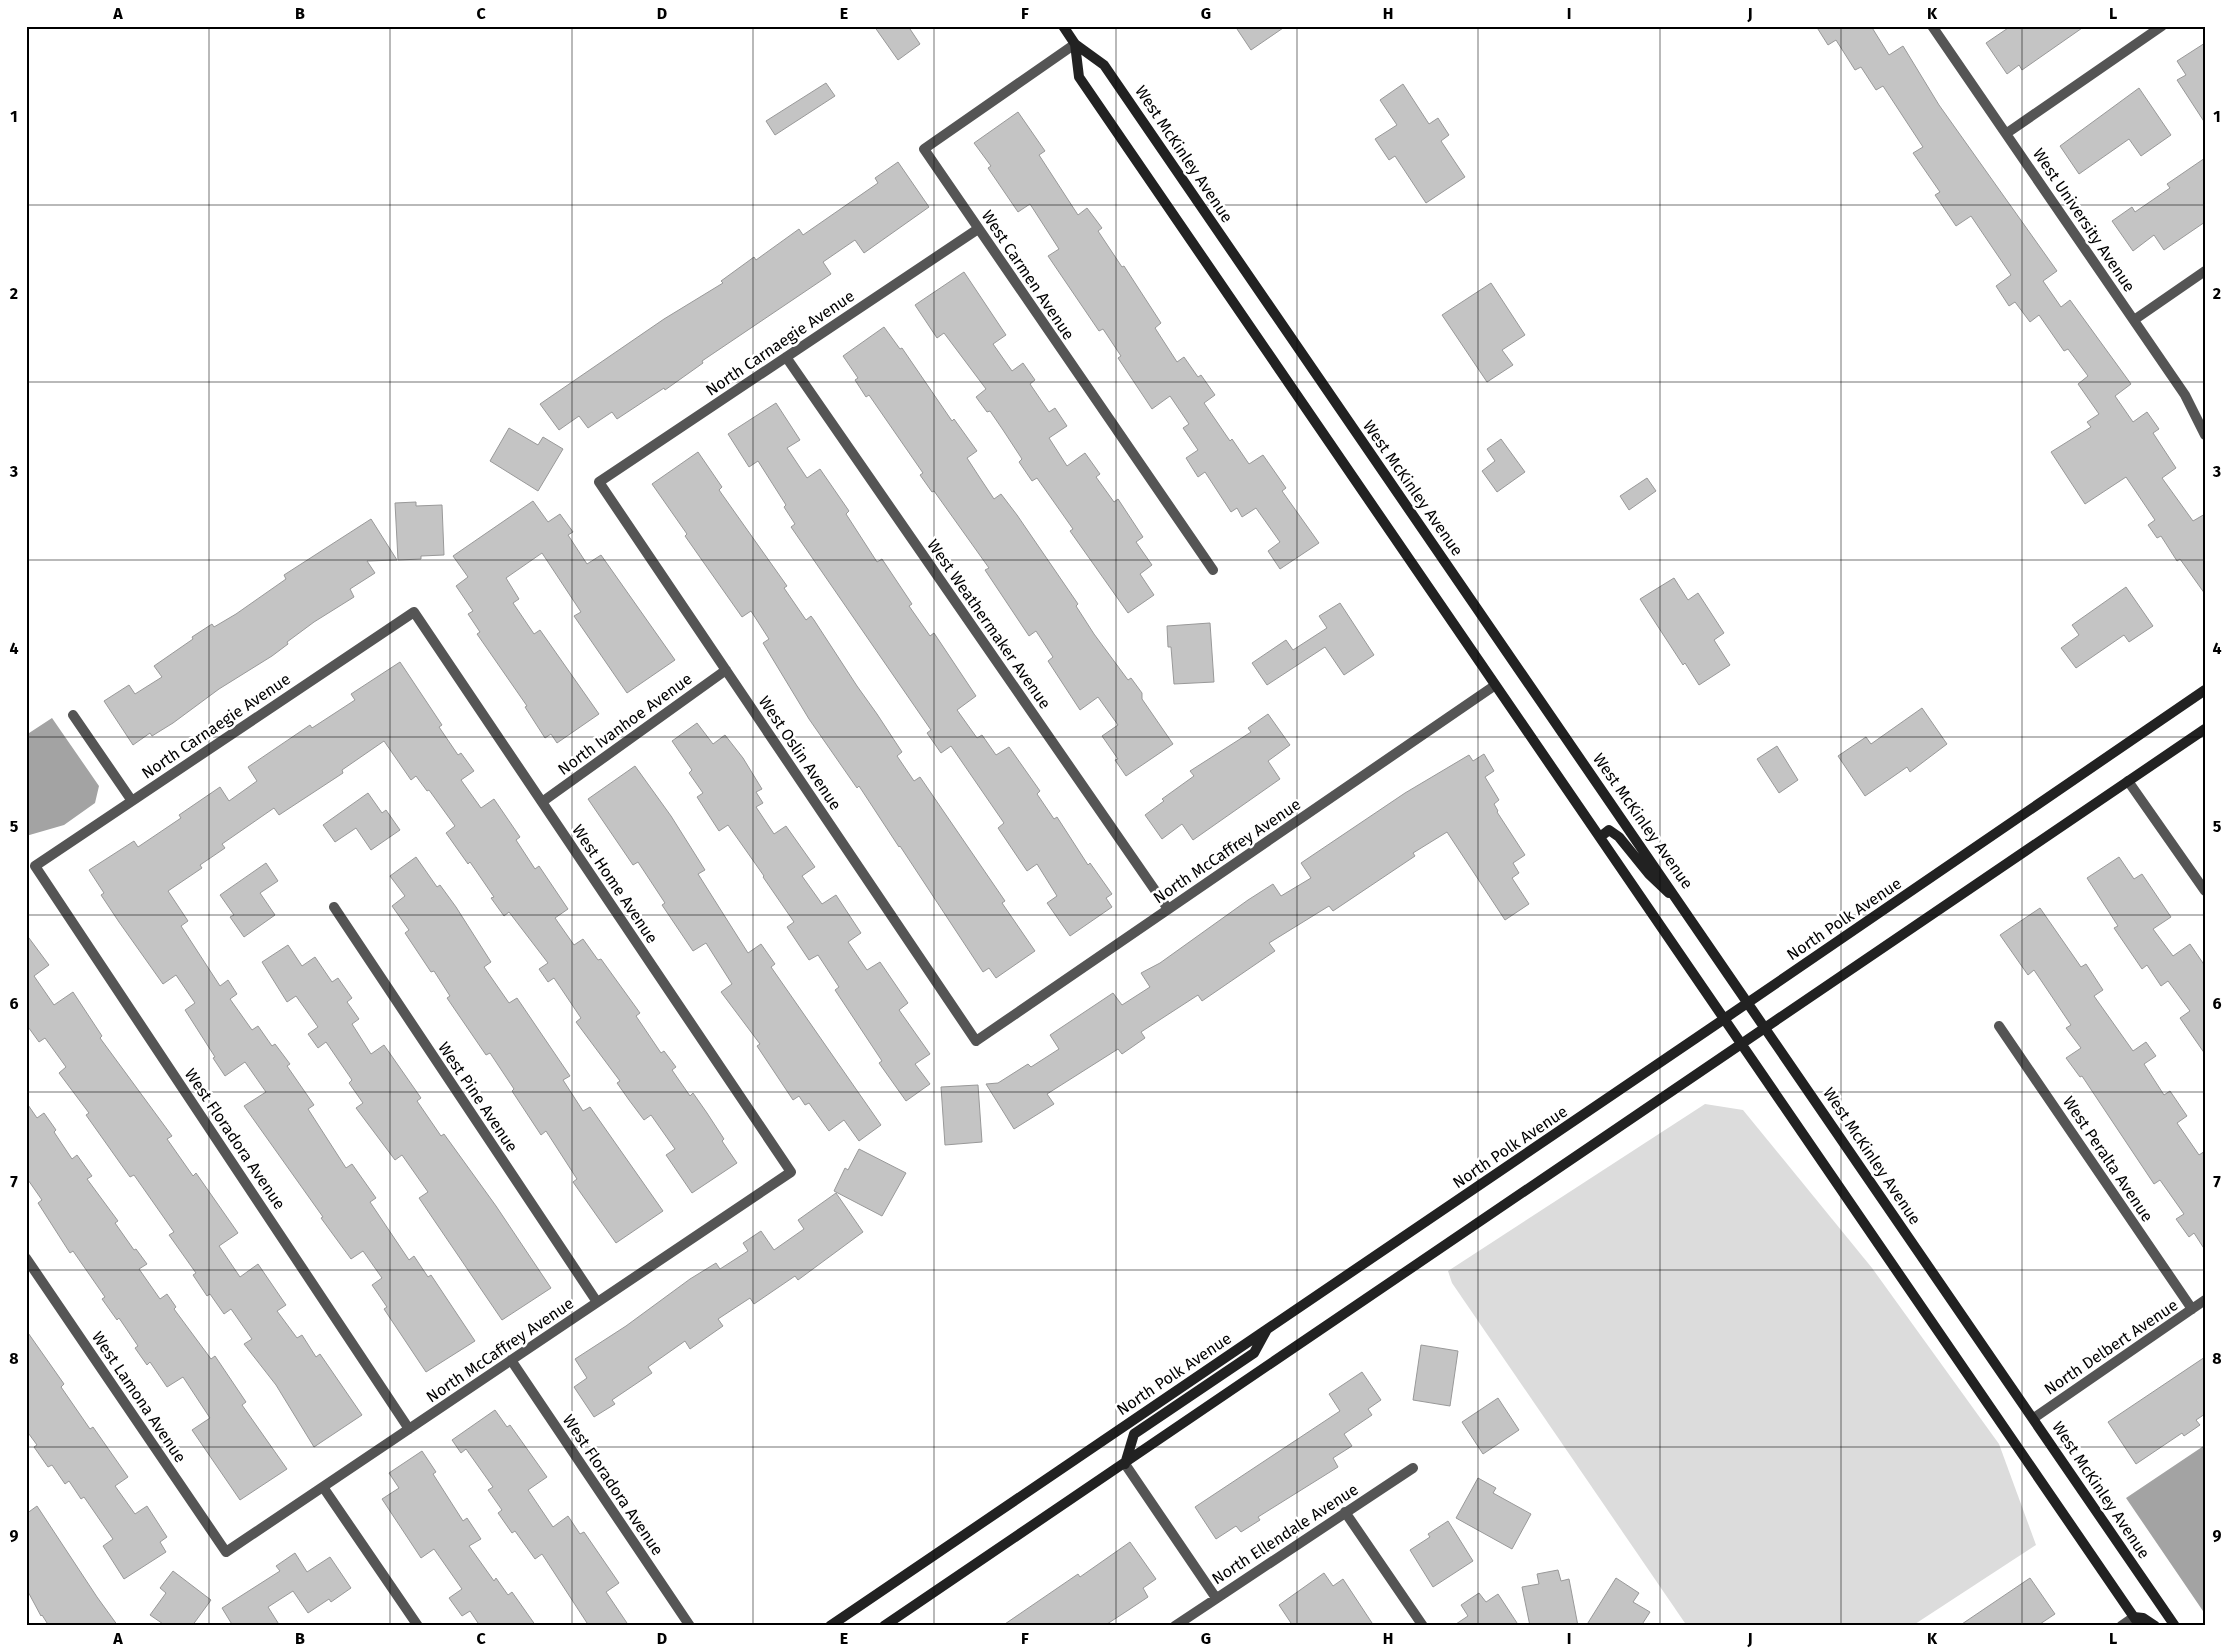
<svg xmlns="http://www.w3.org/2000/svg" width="2231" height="1652" viewBox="0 0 2231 1652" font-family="'Fira Sans',sans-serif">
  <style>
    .green { fill: #dcdcdc }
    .water { fill: #a3a3a3 }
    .building { fill: #c4c4c4; stroke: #999 }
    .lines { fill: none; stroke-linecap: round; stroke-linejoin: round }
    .street { stroke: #555; stroke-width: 10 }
    .secondary { stroke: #222; stroke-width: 10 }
    .grid { fill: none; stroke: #000; stroke-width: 1; stroke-opacity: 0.55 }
    .labels { text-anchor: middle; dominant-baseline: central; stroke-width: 5; stroke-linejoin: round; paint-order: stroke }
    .street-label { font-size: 16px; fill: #000; stroke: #fff }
    .neatline { fill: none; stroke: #000; stroke-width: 2 }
    .grid-label { font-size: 16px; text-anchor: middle; font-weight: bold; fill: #000 }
  </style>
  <rect width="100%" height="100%" fill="#fff"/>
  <path class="green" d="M1705 1104 1743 1110 1872 1268 1999 1444 2036 1545 1912 1626H1687L1452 1283 1448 1271Z"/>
  <path class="water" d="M52 718 99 786 95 803 64 825 26 836V735Z
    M2205 1445V1614L2126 1498Z"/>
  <path class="building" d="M874 26H908L920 44 898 60Z
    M1235 26H1286L1251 50Z
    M1816 26H1871L1889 55 1903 46 1939 105 2057 271 2043 281 2061 307 2070 300 2131 384 2115 396 2133 422 2147 412 2159 429 2153 433 2176 468 2162 478 2193 521 2205 514V594L2180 559 2177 561 2161 536 2157 538 2148 525 2155 520 2126 477 2085 504 2051 452 2091 427 2087 422 2099 414 2078 384 2088 376 2068 349 2064 351 2039 315 2030 322 2015 302 2009 306 1996 286 2011 275 1971 216 1956 226 1935 195 1940 192 1913 153 1923 147 1883 86 1876 90 1861 67 1855 70 1836 40 1828 45Z
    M2011 26H2085L2022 70 2019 65 2007 74 1986 43Z
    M2205 43V123L2177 80 2186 75 2177 61Z
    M826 83 835 96 775 135 766 121Z
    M1403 84 1429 124 1438 118 1449 135 1441 141 1465 177 1426 203 1395 156 1389 160 1375 139 1397 125 1380 100Z
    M2139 88 2171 135 2141 156 2129 139 2079 174 2060 146Z
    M1018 112 1045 151 1039 155 1078 215 1087 208 1102 228 1098 231 1122 267 1124 266 1161 323 1155 328 1177 362 1184 357 1198 377 1201 375 1215 395 1204 403 1230 441 1232 439 1249 464 1263 455 1286 488 1282 491 1319 543 1280 569 1268 551 1280 542 1256 508 1242 517 1237 508 1231 512 1205 472 1198 477 1186 458 1198 450 1183 428 1189 424 1170 396 1152 409 1118 358 1121 356 1103 329 1099 331 1048 256 1059 249 1030 204 1018 212 988 168 991 166 974 143Z
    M2205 158V222L2164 250 2154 235 2133 251 2112 221 2132 207 2135 212 2170 188 2167 184Z
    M898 162 929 207 864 253 855 240 823 262 831 274 702 361 703 363 665 390 664 388 617 419 612 412 588 428 579 416 559 430 540 404 664 319 723 283 721 281 754 257 756 260 799 229 803 235 878 183 875 178Z
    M964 272 1006 335 993 344 1012 371 1023 363 1035 380 1030 384 1049 412 1055 408 1067 426 1049 438 1067 466 1085 453 1100 474 1096 477 1114 502 1118 499 1143 537 1136 542 1152 565 1140 574 1154 595 1128 613 1070 531 1073 529 1037 478 1032 481 1019 462 1022 459 1003 430 990 411 987 412 976 397 986 389 944 333 937 338 915 305Z
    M1491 283 1525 335 1502 350 1513 365 1487 382 1442 315Z
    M884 327 900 349 902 348 952 421 954 419 977 451 967 458 980 478 994 499 1001 494 1017 515 1078 604 1076 606 1094 634 1128 680 1131 678 1142 693V699L1173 744 1126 776 1115 760 1118 759 1102 736 1118 725 1098 697 1080 710 1048 661 1053 657 1036 631 1029 636 985 570 989 568 934 491 932 492 920 475 923 473 869 395 866 397 855 380 858 378 843 356Z
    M776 403 800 440 787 448 807 478 820 469 849 511 846 514 877 562 882 559 912 604 909 606 930 636 934 633 976 696 957 710 977 738 982 735 996 755 1009 747 1040 791 1037 794 1054 819 1057 817 1088 865 1090 863 1112 894 1106 898 1112 907 1070 936 1047 903 1057 896 1037 864 1027 871 998 828 1004 823 951 746 941 753 927 733 931 730 791 527 795 524 784 507 786 505 758 461 749 467 728 434Z
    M509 428 538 445 543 437 563 449 538 491 490 461Z
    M1501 439 1525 472 1497 492 1482 471 1495 461 1487 449Z
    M698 452 722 487 719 490 787 586 784 588 806 620 811 616 814 620 857 686 877 714 902 752 897 756 914 781 920 777 1005 901 1002 903 1035 951 996 978 989 968 983 972 900 846 899 847 859 786 857 788 809 719 763 643 769 639 751 611 742 617 685 536 687 534 652 484Z
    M1647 478 1656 491 1629 510 1620 496Z
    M533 501 548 522 560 514 573 532 568 535 587 564 601 555 675 660 627 693 574 616 581 612 542 553 506 578 519 599 513 603 534 634 540 630 599 714 557 743 551 734 545 738 525 707 527 706 477 634 480 632 468 614 473 611 456 586 468 577 453 556Z
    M416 502V506L442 505 444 555 421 556V559L398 560 395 503Z
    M371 519 397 560 367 561 375 573 350 589 354 597 314 622 287 642 288 644 272 656 219 689 173 723 152 736 150 733 133 745 104 701 129 685 135 694 162 677 154 666 193 639 192 637 212 624 214 627 236 614 286 579 284 575Z
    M1674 578 1688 600 1698 593 1724 633 1714 640 1730 665 1699 685 1685 663 1683 665 1640 599Z
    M2126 587 2153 626 2129 642 2124 635 2076 668 2061 648 2079 635 2072 625Z
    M1340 603 1374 655 1344 675 1325 647 1267 685 1252 663 1286 640 1293 650 1327 628 1319 616Z
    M1210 623 1214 682 1174 684 1171 647H1168L1167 626Z
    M400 662 442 725 439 727 458 755 461 753 474 771 461 780 481 808 494 799 520 837 516 840 535 869 539 866 568 909 555 918 574 945 583 939 598 960 601 959 640 1013 636 1016 661 1053 664 1051 676 1067 672 1070 690 1096 693 1093 707 1113 724 1139 722 1141 737 1163 692 1193 666 1155 675 1149 651 1115 644 1120 629 1100 617 1083 620 1081 576 1022 581 1018 554 978 548 982 539 969 548 963 509 912 504 916 491 898 494 897 470 862 468 864 446 833 455 826 429 790 427 791 416 776 411 780 384 741 342 770 343 773 279 815 274 808 222 844 225 848 200 865 202 868 168 891 188 921 181 926 220 986 228 980 237 994 230 999 252 1030 258 1026 272 1046 275 1044 290 1064 287 1066 314 1105 308 1109 346 1168 352 1164 376 1198 370 1202 374 1208 409 1260 414 1256 428 1277 431 1275 475 1341 426 1372 384 1309 387 1307 372 1285 382 1278 363 1251 351 1259 321 1218 323 1217 244 1106 266 1092 245 1062 225 1076 213 1058 215 1057 185 1010 195 1003 176 975 163 984 119 922 101 895 104 893 89 870 134 841 138 847 181 818 179 815 220 787 229 801 257 781 248 767 310 725 312 728 355 700 351 694Z
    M1922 708 1947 744 1910 772 1907 767 1865 796 1838 756 1866 737 1871 744Z
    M1268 714 1290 745 1268 761 1280 779 1193 840 1182 824 1162 839 1145 815 1164 801 1162 799 1194 776 1190 771 1251 732 1248 728Z
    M697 723 713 744 725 735 743 758 762 789 756 792 763 803 756 807 774 834 786 826 815 867 802 876 822 904 836 895 861 933 848 942 867 970 880 962 908 1003 899 1010 930 1054 915 1064 930 1084 906 1101 879 1063 882 1061 835 990 839 987 818 955 809 960 787 927 794 922 763 877 764 876 728 825 719 831 697 797 703 793 689 773 692 770 672 741Z
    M1777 746 1798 780 1779 793 1757 759Z
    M1484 754 1494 771 1485 777 1499 800 1494 804 1498 811 1497 812 1525 855 1513 863 1519 873 1512 878 1529 904 1505 920 1447 832 1413 853 1415 856 1333 911 1329 906 1269 943 1275 951 1202 1001 1198 995 1141 1032 1145 1038 1122 1054 1118 1049 1047 1094 1054 1104 1014 1129 986 1084 998 1083 1028 1064 1031 1067 1059 1049 1050 1035 1113 993 1122 1005 1150 987 1141 973 1160 963 1248 900 1273 884 1281 896 1311 878 1301 863 1405 793 1469 755 1473 761Z
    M635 766 671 816 705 870 698 874 748 953 761 944 775 964 771 967 881 1125 859 1141 844 1120 829 1131 809 1103 805 1105 799 1096 793 1100 757 1046 760 1044 721 992 732 984 706 943 693 951 662 905 665 903 638 862 633 865 588 799Z
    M368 793 382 813 386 810 400 830 371 850 356 828 335 842 323 825Z
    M416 857 437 887 440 885 456 907 491 962 484 967 509 1003 517 998 570 1076 563 1080 583 1111 590 1107 663 1211 616 1243 573 1182 577 1179 546 1131 541 1135 512 1091 514 1089 490 1053 486 1055 447 998 450 996 434 971 431 972 405 933 409 930 392 906 405 896 390 876Z
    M2119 857 2134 879 2142 874 2171 917 2153 929 2173 956 2190 944 2205 966V1054L2180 1018 2190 1011 2168 981 2161 986 2147 965 2142 969 2114 928 2118 926 2087 878Z
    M266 863 278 881 260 893 275 915 244 937 230 917 234 915 220 895Z
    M2040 908 2081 967 2086 964 2103 990 2094 996 2133 1051 2146 1042 2156 1056 2144 1064 2164 1095 2170 1091 2187 1116 2177 1123 2199 1155 2205 1151V1250L2194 1233 2189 1237 2176 1219 2184 1214 2160 1180 2154 1184 2082 1076 2080 1077 2066 1058 2081 1048 2066 1028 2071 1025 2034 970 2028 975 2000 935Z
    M26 934 49 965 34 976 54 1005 73 992 102 1036 100 1038 172 1136 167 1139 193 1176 196 1173 238 1233 219 1246 240 1277 258 1264 286 1305 277 1311 297 1338 302 1335 316 1357 320 1354 362 1415 314 1447 276 1385 244 1344 252 1339 231 1309 224 1314 210 1294 207 1296 193 1275 196 1273 169 1235 174 1232 134 1175 130 1177 86 1115 89 1113 59 1073 66 1067 45 1038 39 1042 26 1024Z
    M288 945 302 966 315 957 332 982 338 978 352 998 347 1002 359 1019 352 1024 371 1054 384 1045 421 1098 417 1101 441 1136 444 1134 496 1206 551 1288 502 1320 419 1198 428 1192 402 1155 395 1160 356 1108 363 1103 349 1083 352 1080 326 1042 318 1048 308 1034 318 1027 296 996 287 1002 262 962Z
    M978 1085 982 1142 945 1145 941 1087Z
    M26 1102 37 1118 44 1113 56 1130 54 1132 72 1159 77 1155 92 1176 87 1179 118 1221 115 1223 134 1250 136 1249 147 1264 139 1269 160 1299 167 1294 176 1307 174 1309 211 1359 215 1356 246 1402 242 1405 287 1469 240 1500 192 1430 210 1418 183 1377 167 1387 150 1362 147 1365 135 1348 138 1346 119 1318 117 1320 102 1299 105 1297 73 1251 70 1253 38 1203 42 1200 26 1177Z
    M859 1149 906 1173 882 1216 834 1191 845 1168 848 1170Z
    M836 1193 863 1232 798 1280 795 1276 754 1304 750 1298 718 1319 723 1326 690 1349 685 1341 648 1367 652 1373 612 1400 615 1404 594 1417 574 1387 587 1378 575 1359 626 1326 690 1279 716 1263 720 1269 748 1251 743 1243 761 1231 774 1250 804 1229 798 1220Z
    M26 1330 64 1384 61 1387 90 1429 93 1427 128 1477 115 1486 135 1514 147 1506 167 1537 160 1542 166 1552 124 1579 103 1546 113 1539 84 1497 81 1499 69 1481 65 1484 52 1465 48 1467 34 1447 37 1445 26 1430Z
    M1421 1345 1458 1351 1450 1406 1413 1400Z
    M2205 1357V1414L2196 1420 2200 1425 2184 1436 2182 1433 2136 1464 2108 1422Z
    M1362 1372 1381 1400 1368 1409 1372 1415 1344 1434 1352 1446 1333 1458 1338 1467 1258 1517 1260 1520 1241 1532 1236 1526 1216 1539 1195 1507 1340 1411 1329 1394Z
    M1498 1398 1519 1430 1483 1454 1462 1422Z
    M495 1410 507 1427 510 1425 547 1477 528 1490 553 1527 568 1516 580 1534 584 1532 619 1583 606 1592 629 1626H589L542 1554 535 1559 515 1531 512 1533 498 1513 502 1510 488 1490 493 1487 466 1449 461 1453 452 1440Z
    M422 1451 436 1472 433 1474 463 1521 467 1518 481 1539 469 1546 494 1581 496 1578 508 1595 512 1592 536 1626H480L470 1611 462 1616 449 1598 462 1589 434 1549 421 1558 382 1499 399 1488 389 1473Z
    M1478 1478 1496 1488 1493 1493 1531 1514 1512 1549 1456 1518Z
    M37 1506 97 1597 118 1626H49L42 1615 41 1616 26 1588V1514Z
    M1448 1521 1473 1561 1433 1587 1410 1550 1430 1537 1428 1534Z
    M1130 1542 1156 1579 1143 1588 1148 1597 1130 1609 1104 1626H1002L1078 1574 1080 1577Z
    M295 1553 307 1572 330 1557 351 1588 331 1602 329 1599 308 1613 293 1591 268 1607 280 1626H233L222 1608 280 1571 276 1566Z
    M1558 1570 1561 1581 1569 1579 1578 1626H1530L1522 1587 1539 1584 1537 1574Z
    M173 1571 211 1600 192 1626H166L150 1615 166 1593 160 1588Z
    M1324 1573 1333 1586 1343 1579 1374 1626H1293L1279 1605Z
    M1616 1578 1639 1593 1633 1602 1650 1612 1641 1626H1586Z
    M2030 1578 2055 1614 2037 1626H1959Z
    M1479 1593 1486 1602 1498 1594 1519 1626H1453L1468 1616 1461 1605Z"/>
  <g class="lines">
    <path class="street" d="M1932 26 2185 395 2205 435
      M1075 44 924 149 1213 570
      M2007 133 2162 26
      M978 229 599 482 976 1041 1494 686
      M2134 320 2205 271
      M786 357 1168 909
      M73 715 132 801
      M2128 781 2205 891
      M542 802 726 670
      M334 907 597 1302
      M1999 1026 2192 1309
      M26 1258 226 1552 791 1172 414 612 35 866 409 1429
      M511 1360 690 1626
      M2034 1418 2205 1300
      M1125 1464 1216 1598
      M323 1487 418 1626
      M1345 1512 1423 1626
      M1175 1626 1413 1468
      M2121 1626 2134 1617"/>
    <path class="secondary" d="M1063 26 1075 44 1104 65 2175 1626
      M1075 44 1079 77 2140 1626
      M1600 837 1609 830 1619 837 1649 874 1669 893
      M1125 1464 1134 1434 1254 1353 1266 1331
      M2134 1617 2143 1618 2155 1626
      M830 1626 1724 1019 2205 690
      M884 1626 2205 729"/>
  </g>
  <path class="grid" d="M209 26V1626M390 26V1626M572 26V1626M753 26V1626M934 26V1626M1116 26V1626M1297 26V1626M1478 26V1626M1660 26V1626M1841 26V1626M2022 26V1626M26 205H2205M26 382H2205M26 560H2205M26 737H2205M26 915H2205M26 1092H2205M26 1270H2205M26 1447H2205"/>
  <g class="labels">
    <g class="street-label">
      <text transform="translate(1184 154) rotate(56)">West McKinley Avenue</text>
      <text transform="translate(2084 220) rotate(56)">West University Avenue</text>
      <text transform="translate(1028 275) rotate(56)">West Carmen Avenue</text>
      <text transform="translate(780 343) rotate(-34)">North Carnaegie Avenue</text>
      <text transform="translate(1413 488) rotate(55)">West McKinley Avenue</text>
      <text transform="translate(989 624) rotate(55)">West Weathermaker Avenue</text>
      <text transform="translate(625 724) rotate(-36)">North Ivanhoe Avenue</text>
      <text transform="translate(216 726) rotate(-34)">North Carnaegie Avenue</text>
      <text transform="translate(800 753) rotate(56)">West Oslin Avenue</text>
      <text transform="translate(1643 821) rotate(55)">West McKinley Avenue</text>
      <text transform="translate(1227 851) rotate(-34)">North McCaffrey Avenue</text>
      <text transform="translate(615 884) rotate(56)">West Home Avenue</text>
      <text transform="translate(1844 919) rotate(-34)">North Polk Avenue</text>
      <text transform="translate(478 1097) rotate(56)">West Pine Avenue</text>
      <text transform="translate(235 1139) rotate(56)">West Floradora Avenue</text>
      <text transform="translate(1510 1147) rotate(-34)">North Polk Avenue</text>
      <text transform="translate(1872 1156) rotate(56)">West McKinley Avenue</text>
      <text transform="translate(2108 1159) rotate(56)">West Peralta Avenue</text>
      <text transform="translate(2111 1347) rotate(-34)">North Delbert Avenue</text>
      <text transform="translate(500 1350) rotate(-34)">North McCaffrey Avenue</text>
      <text transform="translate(1174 1374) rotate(-34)">North Polk Avenue</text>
      <text transform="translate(139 1397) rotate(56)">West Lamona Avenue</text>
      <text transform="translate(613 1485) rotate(56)">West Floradora Avenue</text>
      <text transform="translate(2101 1490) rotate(56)">West McKinley Avenue</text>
      <text transform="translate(1285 1534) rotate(-33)">North Ellendale Avenue</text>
    </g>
  </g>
  <rect width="2231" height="1652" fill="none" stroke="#ffffff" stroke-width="55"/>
  <rect x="28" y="28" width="2176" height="1596" class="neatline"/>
  <g class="grid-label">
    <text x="118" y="19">A</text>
    <text x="300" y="19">B</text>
    <text x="481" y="19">C</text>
    <text x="662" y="19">D</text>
    <text x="844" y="19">E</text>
    <text x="1025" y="19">F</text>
    <text x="1206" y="19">G</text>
    <text x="1388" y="19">H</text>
    <text x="1569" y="19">I</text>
    <text x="1750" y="19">J</text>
    <text x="1932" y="19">K</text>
    <text x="2113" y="19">L</text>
    <text x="14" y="122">1</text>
    <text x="2217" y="122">1</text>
    <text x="14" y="299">2</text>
    <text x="2217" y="299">2</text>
    <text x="14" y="477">3</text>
    <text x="2217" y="477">3</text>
    <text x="14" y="654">4</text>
    <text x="2217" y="654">4</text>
    <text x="14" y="832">5</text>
    <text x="2217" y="832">5</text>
    <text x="14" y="1009">6</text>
    <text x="2217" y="1009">6</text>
    <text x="14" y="1187">7</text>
    <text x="2217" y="1187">7</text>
    <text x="14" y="1364">8</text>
    <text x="2217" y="1364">8</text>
    <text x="14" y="1541">9</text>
    <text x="2217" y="1541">9</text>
    <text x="118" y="1644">A</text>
    <text x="300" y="1644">B</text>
    <text x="481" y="1644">C</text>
    <text x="662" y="1644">D</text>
    <text x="844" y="1644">E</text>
    <text x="1025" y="1644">F</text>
    <text x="1206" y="1644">G</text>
    <text x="1388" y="1644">H</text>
    <text x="1569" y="1644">I</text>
    <text x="1750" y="1644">J</text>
    <text x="1932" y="1644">K</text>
    <text x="2113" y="1644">L</text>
  </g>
</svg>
